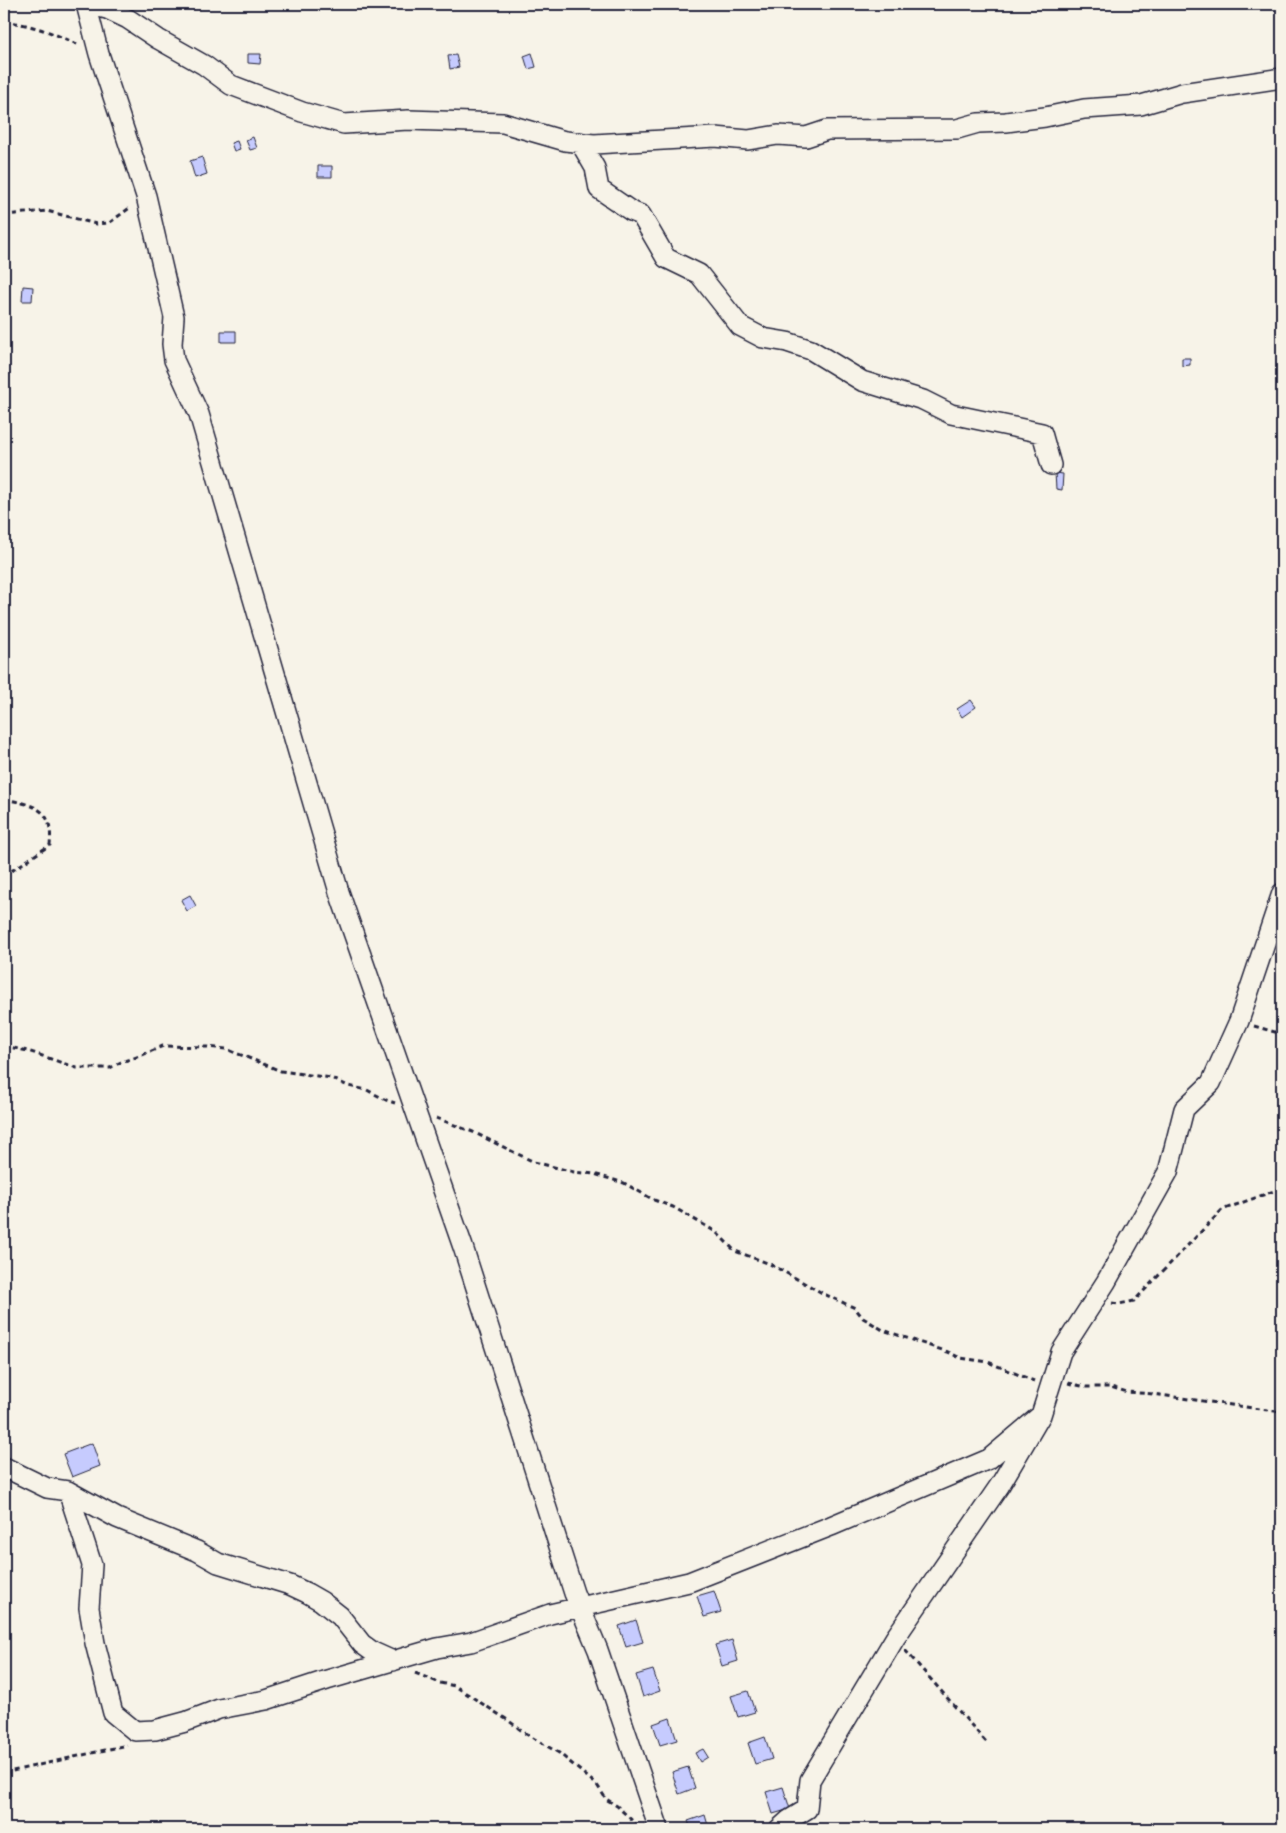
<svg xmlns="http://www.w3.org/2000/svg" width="1286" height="1833" viewBox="0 0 1286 1833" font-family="'Comic Neue',sans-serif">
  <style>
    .building { fill: #c6cbfe; stroke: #22223b }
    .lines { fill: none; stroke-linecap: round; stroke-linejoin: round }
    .street-casing { stroke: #22223b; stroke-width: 22 }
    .path { stroke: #22223b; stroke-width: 3; stroke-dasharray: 5 4; stroke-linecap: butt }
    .street { stroke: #f7f3e8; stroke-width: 19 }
  </style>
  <rect width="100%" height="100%" fill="#f7f3e8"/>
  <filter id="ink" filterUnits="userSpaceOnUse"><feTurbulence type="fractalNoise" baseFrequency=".02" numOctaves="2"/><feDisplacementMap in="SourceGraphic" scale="10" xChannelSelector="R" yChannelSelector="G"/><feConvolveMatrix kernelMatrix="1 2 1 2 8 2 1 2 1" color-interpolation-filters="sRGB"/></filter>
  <g filter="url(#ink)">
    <path class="building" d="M532 53 536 67 528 69 524 56Z
      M248 54H261L260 64 248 63Z
      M456 55 459 67 450 69 448 56Z
      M253 137 257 148 250 150 246 140Z
      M237 141 240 149 234 151 231 143Z
      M202 157 207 174 195 178 190 161Z
      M318 166H332V177H318Z
      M23 286 33 287 32 301H22Z
      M221 331H236V342H221Z
      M1182 358H1190V365L1182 366Z
      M1055 473 1063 474 1062 490 1056 489Z
      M971 700 976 707 962 717 957 709Z
      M190 895 196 906 187 911 181 900Z
      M92 1443 100 1466 72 1477 63 1454Z
      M714 1591 721 1612 704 1617 697 1596Z
      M636 1620 643 1642 626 1647 619 1626Z
      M732 1640 738 1661 722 1666 715 1645Z
      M653 1670 660 1691 643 1697 636 1675Z
      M748 1691 755 1712 738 1717 731 1696Z
      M670 1718 677 1740 660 1745 653 1724Z
      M765 1737 772 1759 755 1764 748 1743Z
      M703 1749 708 1757 700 1762 695 1753Z
      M688 1767 695 1788 679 1794 672 1772Z
      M783 1787 790 1809 773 1814 766 1792Z
      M705 1815 709 1829H691L688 1821Z"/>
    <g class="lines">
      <g class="street-casing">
        <path id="street" d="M86 4 99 54 146 196 174 317 172 344 174 360 199 414 339 892 463 1247 574 1593 598 1650 659 1829
          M88 4 107 9 128 19 158 39 204 65 231 85 302 112 344 124 408 120 503 123 565 141 594 144 715 137 748 140 778 135 806 137 827 130 957 129 978 123 1006 122 1045 117 1084 109 1141 105 1182 93 1282 78
          M580 142 595 168 599 189 631 211 641 215 666 258 699 274 740 326 763 338 787 342 811 350 862 381 923 400 951 414 1042 433 1051 465
          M4 1467 47 1488 68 1491 117 1518 197 1551 218 1563 290 1585 307 1593 321 1601 340 1616 362 1644 373 1652 393 1661
          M68 1491 92 1565 89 1608 95 1643 113 1713 135 1731 155 1730 185 1722 219 1709 266 1700 327 1680 437 1648 471 1642 550 1614 689 1582 831 1526 989 1459 1041 1415
          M779 1829 789 1820 807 1809 810 1780 895 1638 1000 1485 1041 1415 1061 1352 1106 1282 1168 1172 1184 1109 1211 1083 1239 1021 1282 893"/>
      </g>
      <path class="path" d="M4 22C30 23 55 34 79 45
        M4 215 47 211 96 224 109 223 131 207
        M4 799C34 805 54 808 50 845L13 870 4 873
        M1254 1026 1282 1034
        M4 1046 28 1051 77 1068H110L121 1062 140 1056 163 1046 207 1047 226 1049 281 1071 331 1078 348 1086 367 1090 386 1100 395 1103
        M436 1118 473 1132 534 1162 574 1172 594 1174 624 1183 654 1200 673 1207 716 1232 735 1251 770 1264 824 1294 855 1308 863 1318 883 1330 948 1352 960 1358 988 1362 1034 1381
        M1112 1303 1119 1304 1134 1301 1222 1210 1282 1188
        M1068 1383 1086 1387H1111L1127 1392 1153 1394 1282 1412
        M905 1650 988 1744
        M415 1673 440 1683 455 1686 509 1721 526 1734 559 1753 597 1785 606 1799 617 1806 641 1829
        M4 1773 127 1745"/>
      <use href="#street" class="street"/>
    </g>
  </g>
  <rect width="1286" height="1833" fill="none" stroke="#f7f3e8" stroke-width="20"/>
  <rect x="10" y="10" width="1266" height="1813" fill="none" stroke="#22223b" stroke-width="2" filter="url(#ink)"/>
</svg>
